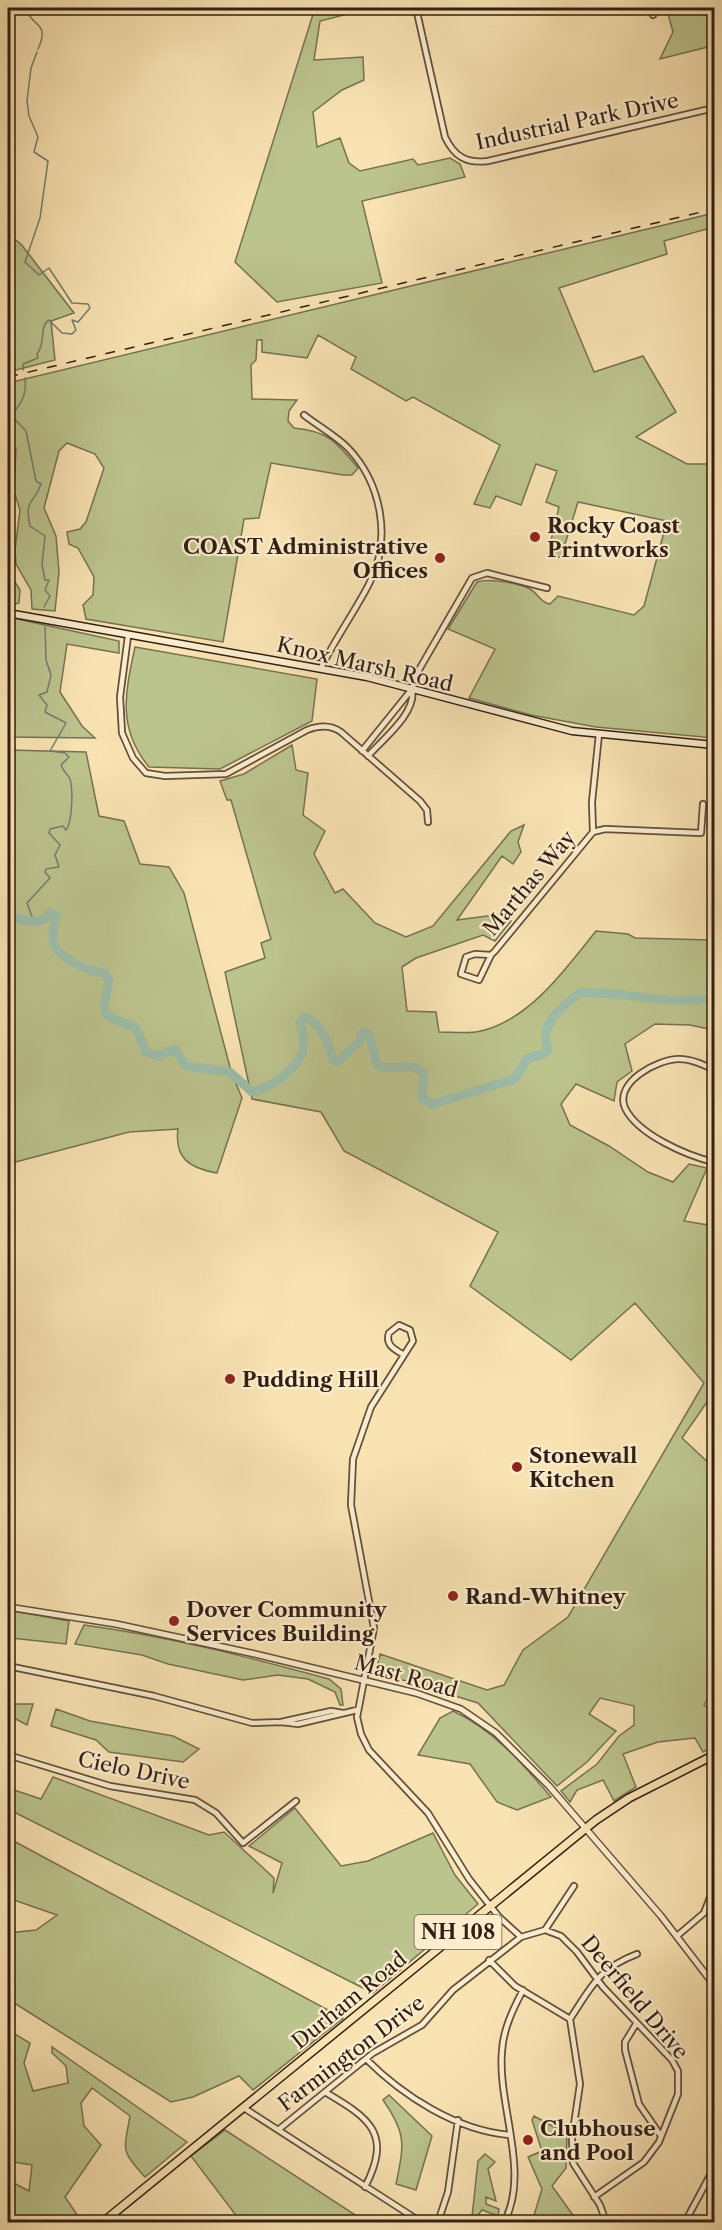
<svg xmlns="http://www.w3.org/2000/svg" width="722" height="2230" viewBox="0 0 722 2230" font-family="'Libre Caslon Text',serif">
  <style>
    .green { fill: #bcc48e; stroke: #767151; stroke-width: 1.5 }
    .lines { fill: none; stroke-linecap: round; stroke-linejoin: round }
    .stream { stroke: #727e6f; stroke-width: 1.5 }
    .river { stroke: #9ebeab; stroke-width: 9 }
    .minor-casing { stroke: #634f3c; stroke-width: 8 }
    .tertiary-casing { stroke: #634f3c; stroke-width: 8 }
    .secondary-casing { stroke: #311e14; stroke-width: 9 }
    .primary-casing { stroke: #311e14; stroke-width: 10 }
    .minor { stroke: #fbedce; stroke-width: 4.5 }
    .tertiary { stroke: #fbedce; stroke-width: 5 }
    .secondary { stroke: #fbedce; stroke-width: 6 }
    .primary { stroke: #f9e3b3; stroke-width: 7 }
    .rail { stroke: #311e14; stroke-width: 1.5; stroke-dasharray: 10 10; stroke-linecap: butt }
    .poi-dot { fill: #8f2418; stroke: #fbedce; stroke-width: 2 }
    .labels { text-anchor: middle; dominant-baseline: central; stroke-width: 4.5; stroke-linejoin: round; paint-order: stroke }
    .shield { fill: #fbedce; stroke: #6e5c4c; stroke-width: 1.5 }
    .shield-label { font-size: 20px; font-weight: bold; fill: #311e14 }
    .street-label { font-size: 21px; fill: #311e14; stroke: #fbedce }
    .poi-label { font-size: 21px; font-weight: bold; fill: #311e14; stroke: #fbedce; text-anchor: start }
  </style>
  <rect width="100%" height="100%" fill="#f9e3b3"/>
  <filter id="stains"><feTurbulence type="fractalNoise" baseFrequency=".00333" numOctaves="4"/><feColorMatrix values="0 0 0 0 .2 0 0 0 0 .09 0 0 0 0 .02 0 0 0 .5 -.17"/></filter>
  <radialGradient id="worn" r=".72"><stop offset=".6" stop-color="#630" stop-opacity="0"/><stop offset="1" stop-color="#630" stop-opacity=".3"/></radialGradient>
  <path class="green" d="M315 8H344V15L320 21 314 60 363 57 364 80 342 90 313 112 317 147 340 138 349 163 360 171 413 159 418 165 450 158 460 164 465 177 362 201 382 283 277 302 235 262Z
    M674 8H714V52L712 46 660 59 673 32 667 10Z
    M714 213V227L664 241 667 254 559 288 594 372 643 356 676 412 636 437 687 464H714V738L596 727 531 715 469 698 495 649 448 629 477 582C489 578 516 583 528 588 538 592 539 602 550 604L558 596 634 615 644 606 667 521 578 502 561 557H547L559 507 546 502 557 471 536 464 521 505 496 496 490 508 474 504 500 445 413 397 406 401 351 369 356 357 318 335 307 358 262 352V340H257L256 360 251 365 252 399 297 400 289 411 288 421 294 428C328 431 337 442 358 468L352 475H343L271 463 259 518 244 519 223 642 86 619 83 605 93 595 94 577 78 548 69 544 67 532 80 529 86 522 104 468 95 454 67 443 59 451 44 508 56 536 59 572 55 611 32 609 31 590 16 564 15 550 20 510 14 491 16 448 8 442V383Z
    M8 234 21 244 74 313 51 321 55 360 8 372Z
    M8 571 20 590 19 603 8 606Z
    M8 617 119 641V653L67 644 60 692 82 726 95 738 8 737Z
    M135 647 317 679 312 721 220 769 149 767C117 728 125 693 135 647Z
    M292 745 296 770 308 773 303 815 325 831 314 854 335 893 343 889 375 923 406 937 433 926 511 831 524 825 518 842 521 852 513 864 502 856 457 920 502 914 511 921 495 941 483 935 416 958 402 967 407 1011 436 1012 439 1032C452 1032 469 1034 481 1031 531 1019 566 968 596 931L628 934 635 938 710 940 712 891 714 890V1060L707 1057 709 1029 690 1025 655 1024 625 1044 632 1071 617 1082 614 1101 576 1084 561 1104 570 1125 609 1146 648 1172 673 1182 689 1164 707 1168 684 1221 714 1226V1392L682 1438 714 1468V1687L704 1705 714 1713V1747L703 1752 695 1738 658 1742 623 1754 636 1787 614 1801 603 1780 577 1790 570 1802 561 1791 597 1764 619 1736 634 1725V1706L600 1698 589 1714 616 1731 587 1762 557 1786 478 1703 376 1672 380 1654 487 1690 504 1685 523 1650 568 1617 704 1383 635 1303 571 1360 470 1286 498 1232 344 1151 321 1112 252 1099 225 972 265 958 261 943 271 939 231 800H227L220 781 244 774Z
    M8 750 86 752 99 816 124 821 140 864 169 867 184 893 231 1071 242 1098 217 1173C190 1168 174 1159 178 1129L129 1132 8 1164Z
    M8 1610 69 1621 66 1644 11 1638 8 1640Z
    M84 1625C167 1636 248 1657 329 1679L341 1689 343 1705H340L335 1692 308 1679 278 1675 243 1680 168 1664 142 1655 75 1644Z
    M8 1704H33L27 1725 8 1715Z
    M56 1709 90 1721 173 1736 199 1749 183 1762 109 1752 96 1740 51 1726Z
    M453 1711C494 1730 522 1763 551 1797L517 1810 497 1802 470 1764 418 1755 440 1718Z
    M53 1777 209 1835 224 1832 274 1878 273 1893 282 1863 249 1846 295 1808 341 1866 368 1861 433 1833 455 1875 478 1904 373 1993 8 1809V1788L41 1799Z
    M8 1838 343 2018 253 2090 239 2076 193 2097 171 2102 8 1999V1933L36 1930 57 1915 8 1898Z
    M8 2030 30 2043 24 2063 33 2091 68 2083 66 2066 52 2053V2047L187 2142 145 2177C120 2150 124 2151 130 2116L92 2088 81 2103 84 2126 101 2145 65 2197 82 2222H8V2180L29 2191 32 2165 8 2161Z
    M389 2095 432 2136 416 2190 396 2184C404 2145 407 2134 383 2100Z
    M534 2116 567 2134 566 2168 552 2186 578 2222H532L542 2189 528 2157 542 2151 532 2120Z
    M225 2130 366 2222H241L191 2156Z
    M485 2154 495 2162 488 2169 496 2201 486 2197V2204L499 2209 498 2216 482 2210 475 2219 472 2217 478 2161Z"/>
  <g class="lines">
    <path class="stream" d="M26 8C30 27 51 21 38 49
      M23 370V364L38 358 37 354C47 341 38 327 49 320L62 333 72 334 76 330 72 320 78 322 90 308 88 304 72 303 49 268 39 275 25 262 40 218 48 161 34 152 38 137 29 116 27 101 31 68 37 52
      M25 378C27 397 21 401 12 416L26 431 36 481 41 484C34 505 24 498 30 526L45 536 42 564 45 580H49L45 590 50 596 44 607
      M34 922 27 903 50 878 45 872 46 869 59 867 55 855 60 845 49 833 50 829 63 826 66 830C72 823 74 786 69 777 66 773 63 771 61 765L69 757 65 753 50 751 66 723 45 712 47 705 39 695 47 692 51 675 46 660 45 627"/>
    <path class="river" d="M8 917C22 919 40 928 50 913L56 915C56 922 52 933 53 940 55 957 89 972 104 973L109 980 104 1006 107 1016 136 1028 146 1052 158 1056 175 1049 186 1066 230 1072 252 1092C269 1089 293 1072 301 1055 306 1045 303 1033 300 1022L304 1017C319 1021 330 1045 333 1060L338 1062 359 1042 363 1032 369 1034 377 1065C391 1072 408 1061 424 1072L422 1098 433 1104 515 1079 527 1059 545 1053 548 1049C538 1024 562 1007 579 993 625 991 668 1006 714 998"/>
    <g class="minor-casing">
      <path id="minor" d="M416 8 445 137C454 156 466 164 488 161L714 108
        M650 8 653 15
        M304 415C318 426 335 435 348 448 382 484 392 540 369 584 354 613 335 639 321 668
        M128 636 120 697 122 733 133 758 146 773 165 776 226 774 307 730C320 725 331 725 341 732L420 801 427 810 428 822
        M362 751 412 689 420 668 472 578 487 573 547 588
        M368 756C383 739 417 713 412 689
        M593 832 605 829 701 833 703 804
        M593 832 592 802 599 734
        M491 955 479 980 461 974 466 957 475 954 491 955 495 951 593 832
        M714 1070C704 1065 692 1059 679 1059 658 1059 614 1082 625 1108 638 1135 688 1156 714 1162
        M8 1666 154 1696 252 1723 281 1722 331 1711 343 1713
        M281 1722 298 1724 357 1710
        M8 1755 110 1786 195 1800 216 1813 243 1843 296 1801
        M545 1930 574 1886
        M677 1936 704 1913 714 1887
        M521 1937 545 1930 561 1936 577 1952 603 1987 672 2060 678 2071V2094L659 2142 644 2162 594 2197
        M489 1960 515 1986 570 2019
        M570 2019 580 2084 572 2138 573 2163 600 2205 606 2222
        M570 2019C592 1986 598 1969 637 1954
        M636 2024 625 2042V2050L639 2104 661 2136
        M366 2059C403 2096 456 2130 509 2135
        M325 2092C369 2118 393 2133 365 2187
        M244 2108 421 2222
        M278 2130 373 2053 422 2025 453 1990 521 1937 499 1917 469 1879 428 1813 369 1750 361 1734 357 1717 374 1628 351 1505 353 1459 371 1407 413 1341 410 1330 399 1325 389 1333C385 1345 394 1349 404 1355
        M438 2222 448 2192 458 2120
        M504 2222C531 2173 497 2105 502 2051 503 2030 513 2009 523 1990
        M685 2222 714 2168"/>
    </g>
    <g class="tertiary-casing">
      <path id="tertiary" d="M8 1607 116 1624 255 1654 416 1693 461 1709 496 1733 549 1786 661 1916 714 1985"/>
    </g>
    <g class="secondary-casing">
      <path id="secondary" d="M8 613 367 677 572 731 714 745"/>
    </g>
    <g class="primary-casing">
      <path id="primary" d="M103 2222 596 1820 629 1798 714 1755"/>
    </g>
    <use href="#minor" class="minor"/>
    <use href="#tertiary" class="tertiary"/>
    <use href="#secondary" class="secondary"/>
    <use href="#primary" class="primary"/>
    <path class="rail" d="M8 377 714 209"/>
  </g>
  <g class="poi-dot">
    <circle cx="535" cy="537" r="6"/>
    <circle cx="440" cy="558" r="6"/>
    <circle cx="230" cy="1379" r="6"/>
    <circle cx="517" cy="1467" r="6"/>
    <circle cx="453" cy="1596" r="6"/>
    <circle cx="174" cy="1621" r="6"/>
    <circle cx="528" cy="2140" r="6"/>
  </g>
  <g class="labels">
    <rect class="shield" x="414.5" y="1915" width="87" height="34" rx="4.5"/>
    <g class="shield-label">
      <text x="458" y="1932">NH 108</text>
    </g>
    <g class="street-label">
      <text transform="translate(577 121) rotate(-12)">Industrial Park Drive</text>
      <text transform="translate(365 664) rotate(13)">Knox Marsh Road</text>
      <text transform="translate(529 883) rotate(-50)">Marthas Way</text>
      <text transform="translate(406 1676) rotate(16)">Mast Road</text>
      <text transform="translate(134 1770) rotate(12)">Cielo Drive</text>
      <text transform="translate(635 1997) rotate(50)">Deerfield Drive</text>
      <text transform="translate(349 2000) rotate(-39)">Durham Road</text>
      <text transform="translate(351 2053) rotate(-37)">Farmington Drive</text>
    </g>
    <g class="poi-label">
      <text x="547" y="525">Rocky Coast<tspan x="547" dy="24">Printworks</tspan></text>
      <text x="428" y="546" text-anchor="end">COAST Administrative<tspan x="428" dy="24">Offices</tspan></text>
      <text x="242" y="1379">Pudding Hill</text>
      <text x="529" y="1455">Stonewall<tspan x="529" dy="24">Kitchen</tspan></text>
      <text x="465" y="1596">Rand-Whitney</text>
      <text x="186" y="1609">Dover Community<tspan x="186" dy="24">Services Building</tspan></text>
      <text x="540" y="2128">Clubhouse<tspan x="540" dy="24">and Pool</tspan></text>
    </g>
  </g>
  <rect width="722" height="2230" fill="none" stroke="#f9e3b3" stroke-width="30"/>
  <rect x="9" y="9" width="704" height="2212" fill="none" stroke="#311e14" stroke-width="3"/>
  <rect x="15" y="15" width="692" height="2200" fill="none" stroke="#311e14" stroke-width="1.5"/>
  <rect width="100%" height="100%" filter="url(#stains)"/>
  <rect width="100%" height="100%" fill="url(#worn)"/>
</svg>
